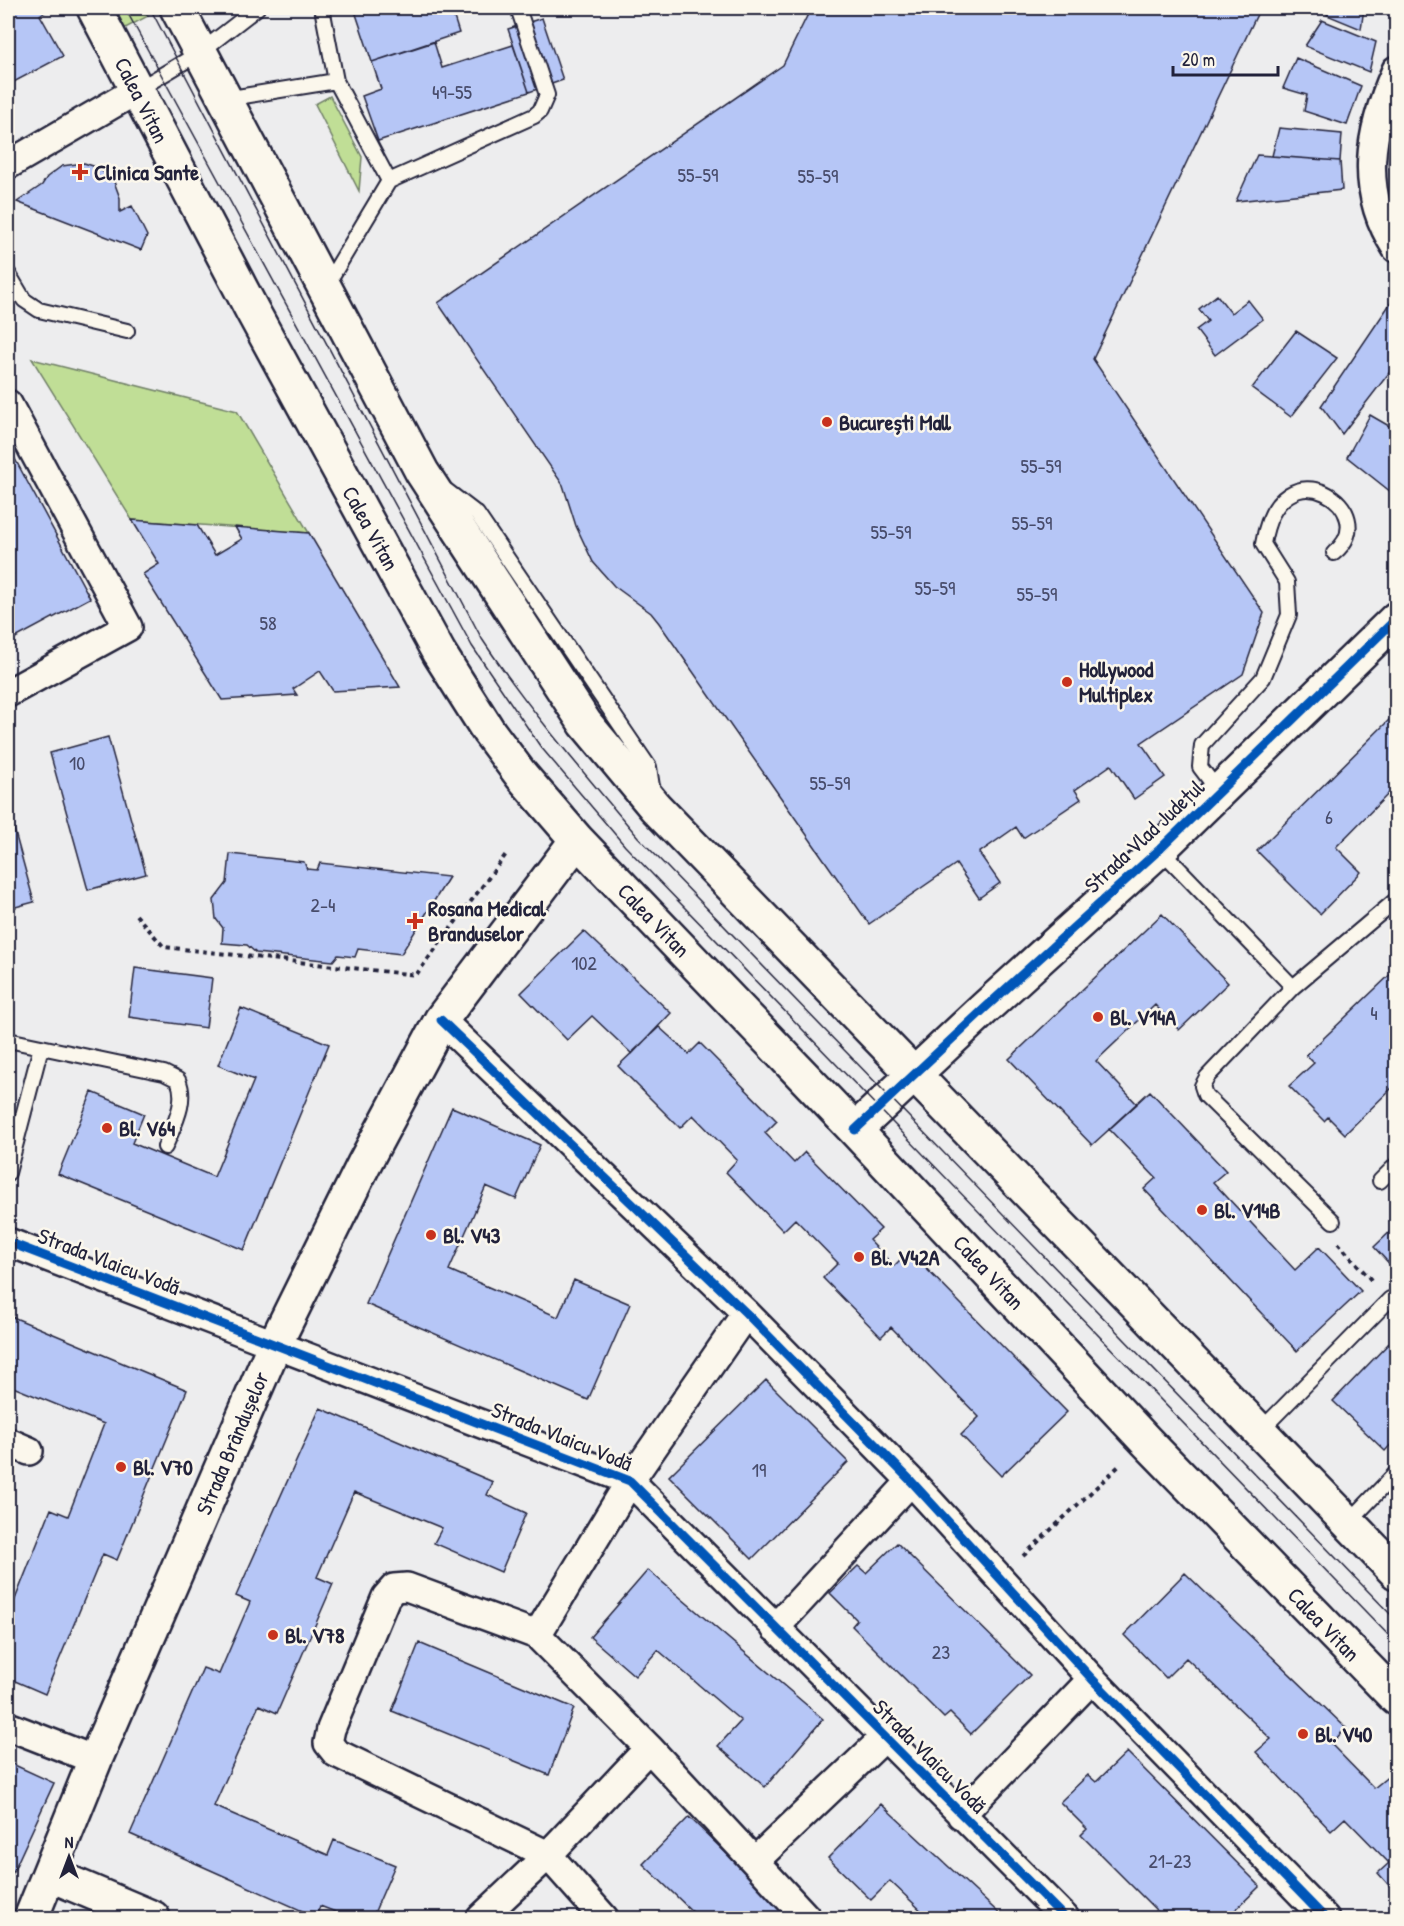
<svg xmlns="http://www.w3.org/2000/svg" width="1404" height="1926" viewBox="0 0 1404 1926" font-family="'Patrick Hand',sans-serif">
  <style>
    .green { fill: #c0de96; stroke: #718068; stroke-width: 1.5 }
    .building { fill: #b6c6f6; stroke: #22223b; stroke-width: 1.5 }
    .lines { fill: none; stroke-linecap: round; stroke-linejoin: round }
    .lane-casing { stroke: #22223b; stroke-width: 18 }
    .street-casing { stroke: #22223b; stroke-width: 32 }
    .secondary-casing { stroke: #22223b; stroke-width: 38 }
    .path { stroke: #22223b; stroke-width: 4; stroke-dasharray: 4.5 4.5; stroke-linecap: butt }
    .lane { stroke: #fbf7ec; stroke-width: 14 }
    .street { stroke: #fbf7ec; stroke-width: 27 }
    .secondary { stroke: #fbf7ec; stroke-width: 33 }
    .tram { stroke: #22223b; stroke-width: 1.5 }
    .cycleway-casing { stroke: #fbf7ec; stroke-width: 13 }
    .cycleway { stroke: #0057b8; stroke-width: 9 }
    .poi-dot { fill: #c8321e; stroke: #fbf7ec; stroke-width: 2 }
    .labels { text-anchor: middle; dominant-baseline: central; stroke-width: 5; stroke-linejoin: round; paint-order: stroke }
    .number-label { font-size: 20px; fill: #474b6a }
    .street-label { font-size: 22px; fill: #22223b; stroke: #fbf7ec }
    .poi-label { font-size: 22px; font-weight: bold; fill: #22223b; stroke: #fbf7ec; text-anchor: start }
  </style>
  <rect width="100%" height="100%" fill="#ededee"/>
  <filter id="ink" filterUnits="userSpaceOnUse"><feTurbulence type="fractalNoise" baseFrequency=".0167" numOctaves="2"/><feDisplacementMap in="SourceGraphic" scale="12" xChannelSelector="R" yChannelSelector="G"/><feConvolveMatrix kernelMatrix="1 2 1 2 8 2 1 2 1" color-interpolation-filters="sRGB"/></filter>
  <g filter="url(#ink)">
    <path class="green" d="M105 8H144L148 16 118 32Z
      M330 96 362 157 359 191 315 104Z
      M32 359 237 411 309 533 132 520Z"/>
    <path class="building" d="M8 8H51L40 15 63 56 8 85Z
      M354 8H451L459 33 372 62Z
      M811 8H1260L1093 359 1264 613 1243 674 1141 743 1165 777 1134 799 1111 765 1075 790 1081 799 1023 838 1016 827 979 853 1000 883 979 898 956 864 869 924 659 623 651 613 614 586 593 562 576 526 563 485 438 303 783 65Z
      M1331 8H1364L1361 29 1327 15Z
      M1373 8H1396V17Z
      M542 18 563 80 529 92 508 29Z
      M1322 20 1376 42 1369 72 1305 46Z
      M434 42 442 68 513 45 529 92 378 141 362 96 381 89 372 62Z
      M1296 58 1361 86 1347 125 1304 111 1307 95 1283 88Z
      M1279 128 1342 134 1340 161 1272 156Z
      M1257 155 1340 161 1342 190 1236 201Z
      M84 163 96 167 113 179 120 198V212L132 206 147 236 141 250 17 202 42 185 47 177 62 166Z
      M1217 295 1231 313 1248 300 1263 319 1215 355 1196 330 1208 321 1199 309Z
      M1396 295V364L1342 434 1321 406Z
      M1296 331 1337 358 1291 417 1252 388Z
      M1370 415 1396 430V496L1347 457Z
      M8 446 90 598 8 642V578L13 574 8 564Z
      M132 520 197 525 215 555 242 539 235 527 309 533 400 687 333 691 320 671 293 689 297 695 222 700 143 574 159 564Z
      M1396 713V786L1336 847 1361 872 1320 914 1257 851Z
      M108 737 146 874 88 890 50 753Z
      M8 807 34 902 8 909Z
      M230 854 304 862 307 869 317 870 320 863 449 877 401 954 358 949 355 957 338 955 333 961 256 953 247 945 222 943 223 928 216 919 214 900 227 883Z
      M1162 914 1228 983 1179 1030 1155 1005 1096 1061 1137 1104 1092 1145 1009 1059Z
      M584 931 671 1013 632 1054 592 1016 567 1040 521 993Z
      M135 968 212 978 206 1028 129 1017Z
      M1396 969V1084L1345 1134 1328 1117 1324 1121 1289 1086 1314 1063 1306 1055Z
      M241 1008 329 1044 244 1250 58 1174 92 1092 144 1114 132 1143 214 1177 254 1080 218 1065Z
      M659 1027 689 1054 700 1043 777 1121 765 1133 794 1163 805 1152 881 1229 869 1240 894 1266 909 1251 1067 1412 1001 1476 961 1435 979 1417 891 1327 881 1337 823 1278 838 1263 795 1219 783 1231 726 1172 737 1160 693 1115 680 1128 618 1066Z
      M1150 1091 1226 1171 1213 1182 1295 1270 1319 1247 1361 1291 1297 1351 1144 1189 1156 1178 1109 1129Z
      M452 1107 540 1145 516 1199 486 1186 449 1270 558 1317 574 1280 630 1304 588 1400 366 1304Z
      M1396 1226V1271L1374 1247Z
      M8 1315 187 1390 117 1560 103 1554 45 1694 8 1678V1617L51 1509 68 1516 104 1424 8 1385Z
      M1394 1338 1396 1341V1439L1385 1451 1333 1401Z
      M766 1380 848 1462 752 1559 669 1476Z
      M320 1408 493 1482 487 1495 526 1513 501 1572 434 1543 442 1528 354 1492 317 1577 333 1584 277 1713 259 1705 214 1806 328 1855 334 1840 395 1865 372 1918H351L320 1906 316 1917 130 1834 203 1668 219 1674 250 1602 236 1596Z
      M897 1543 1030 1675 971 1734 950 1713 944 1718 852 1626 857 1620 830 1593 858 1566 866 1573Z
      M648 1570 823 1719 765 1787 718 1746 741 1721 658 1650 635 1676 590 1637Z
      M1185 1573 1346 1728 1331 1744 1374 1788 1390 1775 1396 1781V1893L1378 1873 1389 1863 1345 1818 1331 1831 1256 1752 1271 1739 1186 1658 1166 1678 1124 1635Z
      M419 1643 574 1708 549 1775 392 1711Z
      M1127 1752 1260 1886 1227 1918H1164L1081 1835 1087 1829 1060 1802 1088 1775 1096 1782Z
      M8 1762 54 1783 8 1883Z
      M881 1804 1004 1918H929L890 1881 871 1900 828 1858Z
      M689 1817 793 1918H699L643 1864Z"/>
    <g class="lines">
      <g class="lane-casing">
        <path id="lane" d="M322 8 336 81
          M137 90 199 53 257 8
          M225 99 336 81 389 181
          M8 273 24 300 39 310 127 331
          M326 286 389 181 534 116 540 111 547 95 518 8
          M447 491 477 514 649 767 653 793
          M1219 792 1200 767 1202 745 1263 678 1289 615 1287 582 1263 544C1280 438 1387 511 1334 553
          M1160 849 1293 987
          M8 1040 164 1073 178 1080C188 1102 173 1126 165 1147
          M8 1173 41 1047
          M1380 1181 1396 1165
          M1333 1221 1205 1095 1202 1086 1207 1077 1293 987 1396 900
          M1260 1431 1390 1299
          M1349 1522 1396 1473"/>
      </g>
      <g class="street-casing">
        <path id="street" d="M1396 70C1369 131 1358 190 1396 248
          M8 165 137 90
          M8 404 128 627 8 693
          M441 1020 746 1313 911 1481 1092 1679 1325 1918
          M8 1242 630 1481 1065 1918
          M8 1442 29 1451
          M775 1628 911 1481
          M537 1635 649 1748 807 1918
          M8 1726 95 1760
          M961 1815 1092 1679
          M756 1860 884 1738
          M481 1918 548 1855 649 1748
          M604 1918 548 1855 336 1753 328 1743 331 1729 386 1597 394 1588 407 1587 537 1635 630 1481 746 1313"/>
      </g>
      <g class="secondary-casing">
        <path id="secondary" d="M94 8 253 312 439 653 489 732 521 775 577 840 855 1130 1146 1441 1396 1698
          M177 8 422 472 585 723 655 807 1396 1572
          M855 1130 985 1008 1160 849 1396 619
          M49 1874 153 1918
          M31 1918 95 1760 274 1346 364 1164 441 1020 577 840"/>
      </g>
      <path class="path" d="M136 915 164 947 416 975 507 853
        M1338 1243 1373 1282
        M1023 1556 1120 1465"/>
      <use href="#lane" class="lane"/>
      <use href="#street" class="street"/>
      <use href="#secondary" class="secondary"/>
      <path class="tram" d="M125 8 472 646 540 746 625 846 1396 1643
        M150 8 482 639C529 710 584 773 638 837L1396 1620"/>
      <g class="cycleway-casing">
        <path id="cycleway" d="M441 1020 746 1313 911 1481 1092 1679 1325 1918
          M855 1130 985 1008 1160 849 1396 619
          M8 1242 630 1481 1065 1918"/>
      </g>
      <use href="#cycleway" class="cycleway"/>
    </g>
  </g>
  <g class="poi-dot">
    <path d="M77 163h6v6h6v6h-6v6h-6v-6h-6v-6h6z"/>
    <circle cx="827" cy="422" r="6"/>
    <circle cx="1067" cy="682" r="6"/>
    <path d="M412 912h6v6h6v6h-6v6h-6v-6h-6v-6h6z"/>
    <circle cx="1098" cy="1017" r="6"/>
    <circle cx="107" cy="1128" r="6"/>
    <circle cx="1202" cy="1210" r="6"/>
    <circle cx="431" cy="1235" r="6"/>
    <circle cx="859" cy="1257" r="6"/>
    <circle cx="121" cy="1467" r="6"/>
    <circle cx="273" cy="1635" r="6"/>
    <circle cx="1303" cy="1734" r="6"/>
  </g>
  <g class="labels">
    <g class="number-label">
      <text x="452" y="91">49-55</text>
      <text x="698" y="174">55-59</text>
      <text x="818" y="175">55-59</text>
      <text x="1041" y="465">55-59</text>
      <text x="1032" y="522">55-59</text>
      <text x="891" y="531">55-59</text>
      <text x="935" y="587">55-59</text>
      <text x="1037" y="593">55-59</text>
      <text x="268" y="622">58</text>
      <text x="77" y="762">10</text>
      <text x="830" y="782">55-59</text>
      <text x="1329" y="816">6</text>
      <text x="323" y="904">2-4</text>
      <text x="584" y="962">102</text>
      <text x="1374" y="1012">4</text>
      <text x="759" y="1469">19</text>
      <text x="941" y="1651">23</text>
      <text x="1170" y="1860">21-23</text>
    </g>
    <g class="street-label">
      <text transform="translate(142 100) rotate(63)">Calea Vitan</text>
      <text transform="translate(371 528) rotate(61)">Calea Vitan</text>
      <text transform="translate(1144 836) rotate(-43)">Strada Vlad Județul</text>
      <text transform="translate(654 920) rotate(46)">Calea Vitan</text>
      <text transform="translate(109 1261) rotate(21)">Strada Vlaicu Vodă</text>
      <text transform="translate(989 1272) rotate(47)">Calea Vitan</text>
      <text transform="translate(562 1436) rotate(22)">Strada Vlaicu Vodă</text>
      <text transform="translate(232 1443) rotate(-67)">Strada Brândușelor</text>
      <text transform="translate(1324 1624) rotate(46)">Calea Vitan</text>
      <text transform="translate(930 1756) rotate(45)">Strada Vlaicu Vodă</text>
    </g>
    <g class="poi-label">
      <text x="94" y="172">Clinica Sante</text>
      <text x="839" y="422">București Mall</text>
      <text x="1079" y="669">Hollywood<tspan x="1079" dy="25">Multiplex</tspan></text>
      <text x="428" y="908">Rosana Medical<tspan x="428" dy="25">Branduselor</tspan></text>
      <text x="1110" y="1017">Bl. V14A</text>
      <text x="119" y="1128">Bl. V64</text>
      <text x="1214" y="1210">Bl. V14B</text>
      <text x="443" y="1235">Bl. V43</text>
      <text x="871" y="1257">Bl. V42A</text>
      <text x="133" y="1467">Bl. V70</text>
      <text x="285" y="1635">Bl. V78</text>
      <text x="1315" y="1734">Bl. V40</text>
    </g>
  </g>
  <rect width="1404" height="1926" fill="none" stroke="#fbf7ec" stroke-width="30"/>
  <rect x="15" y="15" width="1374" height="1896" fill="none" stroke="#22223b" stroke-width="2" filter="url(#ink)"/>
  <g transform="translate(69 1857)" stroke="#fbf7ec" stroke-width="4.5" paint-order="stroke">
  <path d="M0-4.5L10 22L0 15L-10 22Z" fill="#22223b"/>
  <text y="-9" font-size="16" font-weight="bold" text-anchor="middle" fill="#22223b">N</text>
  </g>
  <path d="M1173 66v9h105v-9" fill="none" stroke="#22223b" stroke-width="3"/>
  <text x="1182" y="66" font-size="18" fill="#22223b" stroke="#fbf7ec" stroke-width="4.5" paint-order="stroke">20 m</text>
</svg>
